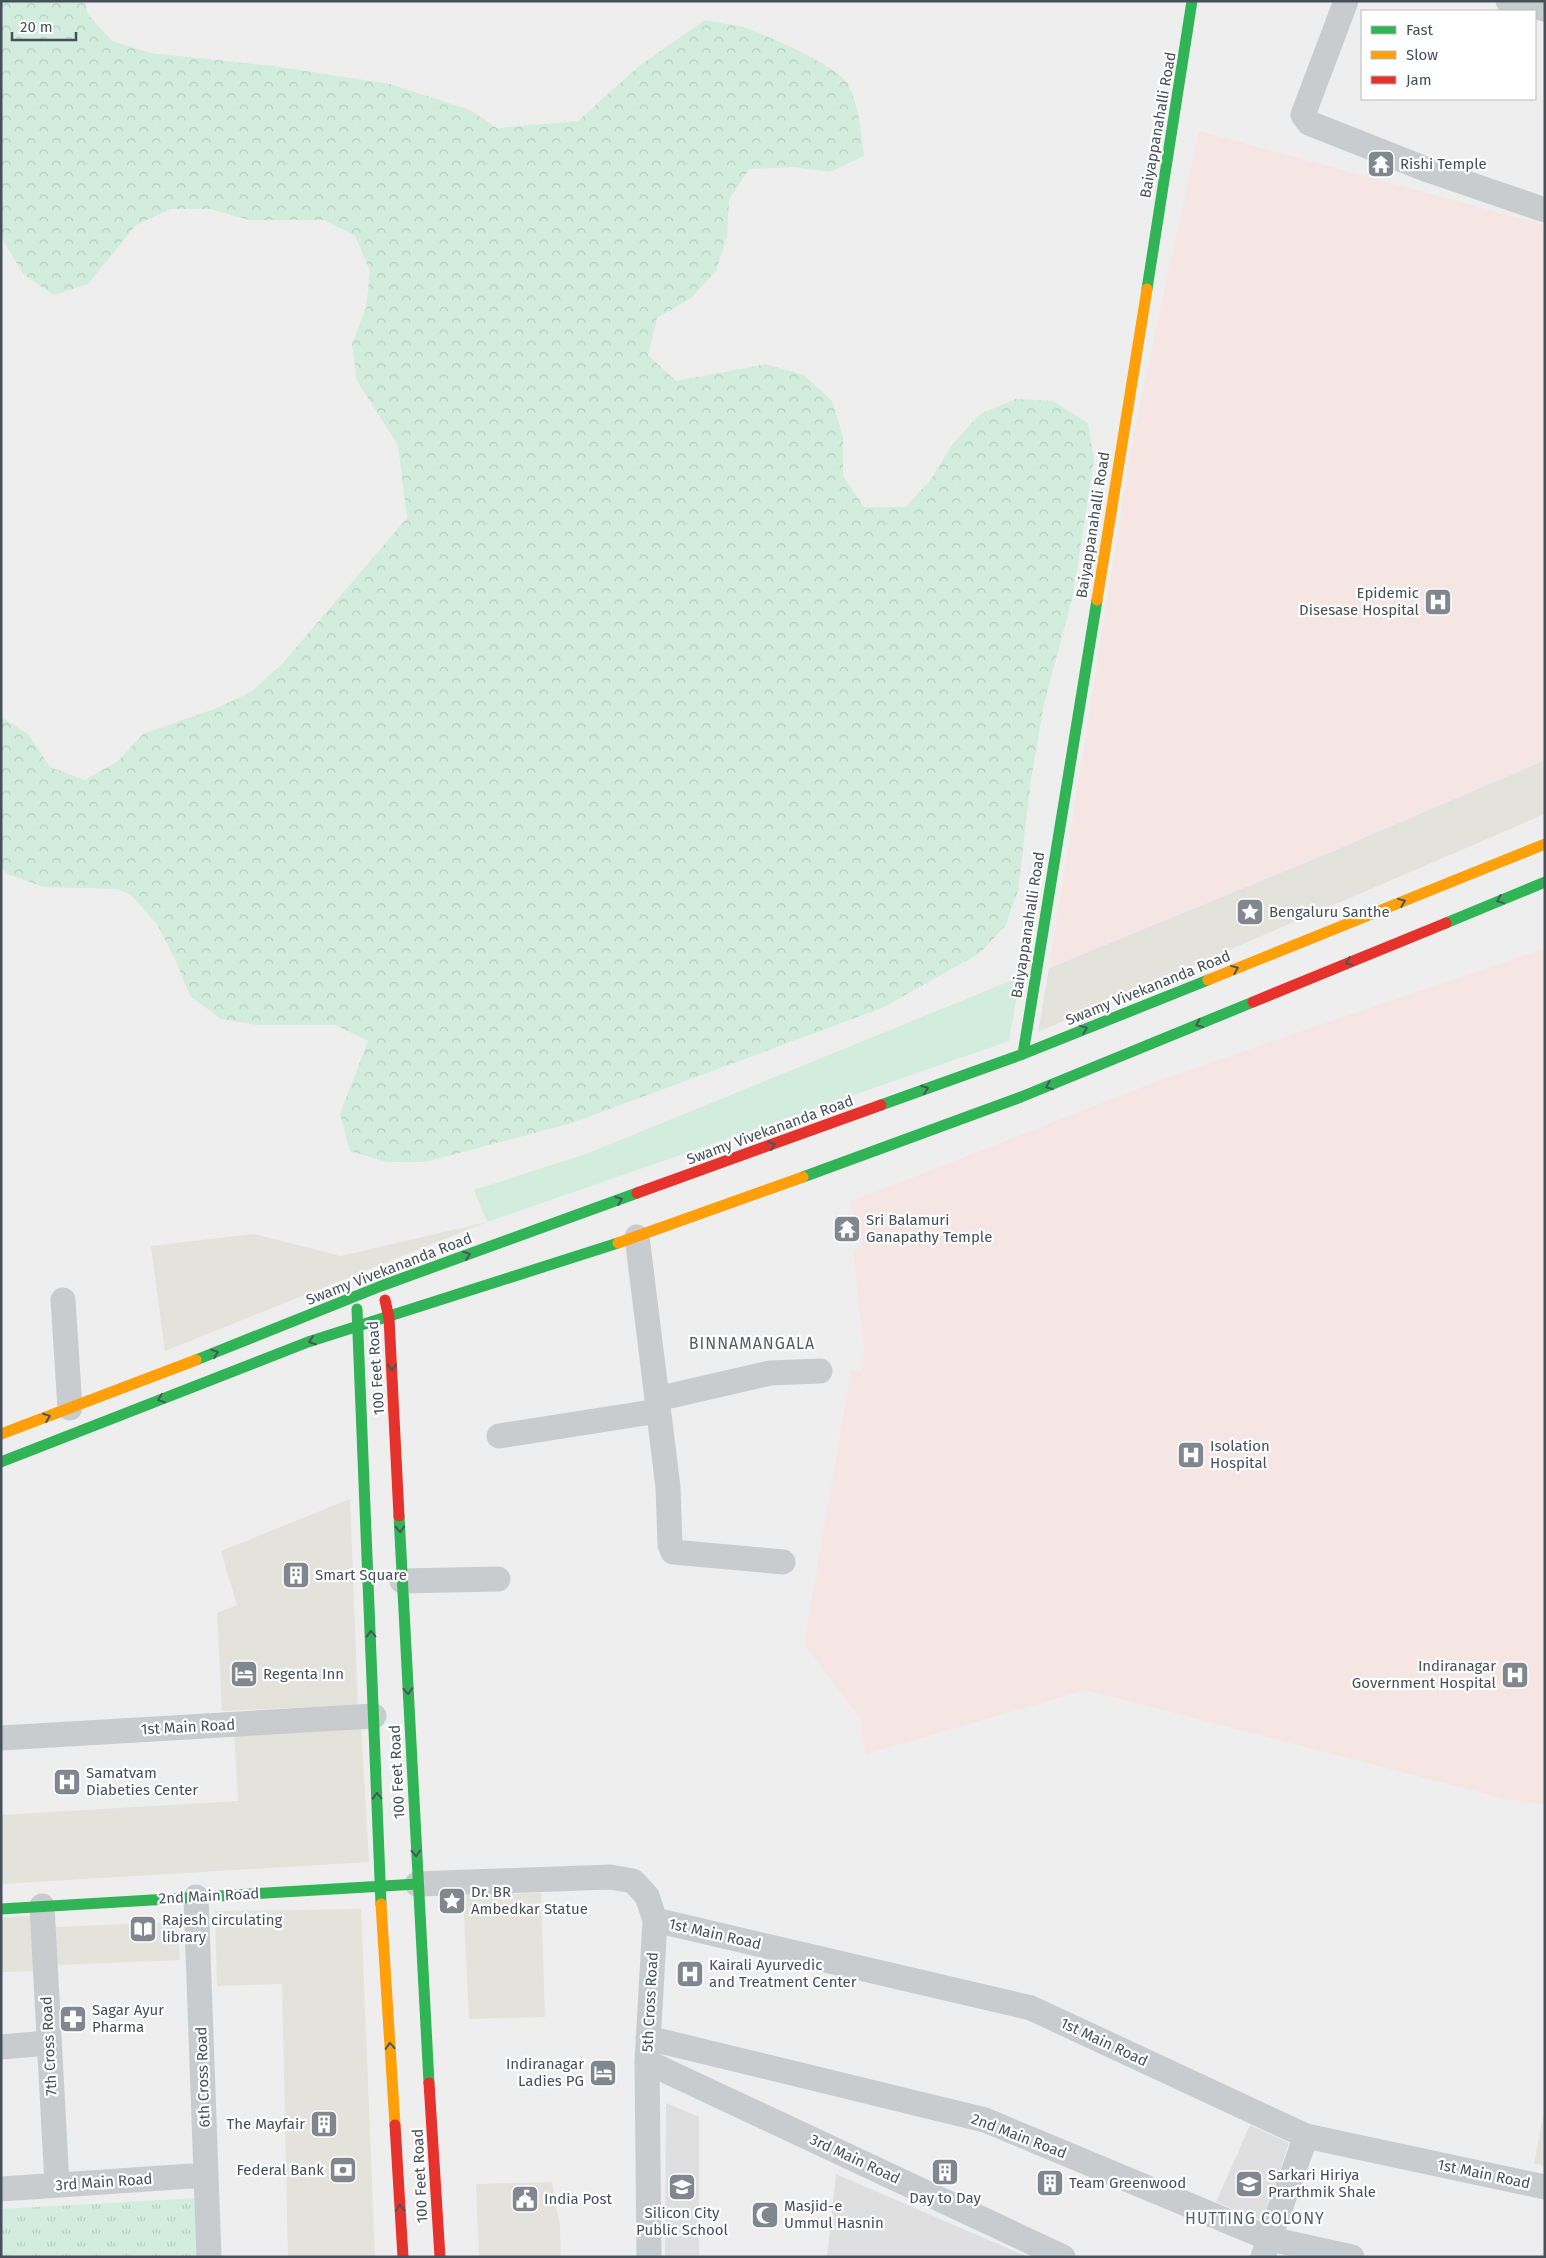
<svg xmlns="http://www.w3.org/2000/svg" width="1546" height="2258" viewBox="0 0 1546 2258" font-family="'Fira Sans',sans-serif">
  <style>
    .commercial { fill: #e3e2db }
    .education { fill: #e0dfe0 }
    .medical { fill: #f5e6e4 }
    .green { fill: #d2eddd }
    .forest { fill: url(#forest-crowns) }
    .park { fill: url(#park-tufts) }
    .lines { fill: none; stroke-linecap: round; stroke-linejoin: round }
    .street { stroke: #c9cccf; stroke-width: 25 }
    .fast { stroke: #30b455; stroke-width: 11 }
    .slow { stroke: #ff9f0a; stroke-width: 11 }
    .jam { stroke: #e5322d; stroke-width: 11 }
    .oneway { stroke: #435a5a }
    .labels { text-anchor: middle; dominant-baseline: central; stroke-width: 4.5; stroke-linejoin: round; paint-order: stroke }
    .street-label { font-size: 15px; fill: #45505a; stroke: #fff }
    .poi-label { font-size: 15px; fill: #45505a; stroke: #fff; text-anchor: start }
    .neighbourhood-label { font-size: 16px; letter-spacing: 1px; fill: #595d62; stroke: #fff }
  </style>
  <defs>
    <pattern id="forest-crowns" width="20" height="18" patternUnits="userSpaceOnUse" patternTransform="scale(1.25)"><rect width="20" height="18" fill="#d2eddd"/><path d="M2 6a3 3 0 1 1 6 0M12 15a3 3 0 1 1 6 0" fill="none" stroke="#b6cdc0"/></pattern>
    <pattern id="park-tufts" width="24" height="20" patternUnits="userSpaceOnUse" patternTransform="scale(1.25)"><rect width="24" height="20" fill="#d2eddd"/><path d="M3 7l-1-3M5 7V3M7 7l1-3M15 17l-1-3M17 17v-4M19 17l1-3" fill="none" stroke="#b6cdc0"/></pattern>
  </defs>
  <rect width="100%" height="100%" fill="#eee"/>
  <path class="commercial" d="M1545 760V814L1038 1032 1049 968 1319 857Z
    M487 1222 165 1351 151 1246 254 1234 341 1256Z
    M350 1499 358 1705 222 1711 217 1613 237 1605 221 1551Z
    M361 1726 369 1862 1 1884V1815L238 1801 234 1734Z
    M541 1893 545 2017 469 2019 463 1895Z
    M361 1909 375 2257H288L282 1984 217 1986 215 1911Z
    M37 1916 39 1971 1 1972V1917Z
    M178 1922 180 1960 56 1965 55 1927Z
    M1545 2107V2166L1534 2164Z
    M552 2182 560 2227 561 2257H479L476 2184Z"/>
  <path class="education" d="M666 2103 699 2117V2257H665Z
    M1250 2125 1289 2143 1263 2221 1216 2202Z
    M836 2174 1028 2257H827Z"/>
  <path class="medical" d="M1199 131 1545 225V760L1319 857 1049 968 1134 431Z
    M1545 948V1805L1513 1801 1086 1690 866 1754 859 1716 804 1645 851 1370 862 1372 864 1348 853 1250 862 1248 850 1202 1168 1077Z"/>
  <path class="green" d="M1020 977 1009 1041 487 1222 474 1190 586 1154Z"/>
  <path class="forest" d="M1 1H86L87 13 112 41 151 53 273 66 390 84 470 110 497 128 578 121 639 66 705 20C718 23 731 24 743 27 765 34 838 66 848 84 859 106 861 132 864 156L830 172 795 167 749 169 729 200 727 236 716 271 691 298 657 318 648 355 676 381 766 364 804 375 832 401 843 437V476L864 507H906L931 479 952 445 980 414 1016 399 1053 401 1088 423 1094 461 1073 595 1044 704 1031 780 1018 891 1005 926 980 953 882 1008 572 1123 425 1162H387L350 1151 340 1114 368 1041 335 1025H258L221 1019 190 996 175 959 157 924 131 895 118 889 44 887 7 874 1 867V717L28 734 50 767 85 780 118 761 143 734 217 708 251 692 282 664 407 518 398 445 357 381 352 344 366 308 370 271 355 236 324 220H249L210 209H171L136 225 88 284 54 295 24 275 1 237Z"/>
  <path class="park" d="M198 2198 199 2257H1V2209Z"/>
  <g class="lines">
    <path class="street" d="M1346 1 1303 115 1309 123 1428 170 1545 210
      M1508 1 1545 9
      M637 1237 668 1487 670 1545 673 1552 783 1562
      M63 1300 70 1408
      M657 1399 770 1373 820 1371
      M499 1436 658 1411
      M402 1581 498 1579
      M1 1738 374 1716
      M417 1884 610 1877 633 1881 647 1896 655 1920 647 2062 649 2257
      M196 1897 209 2257
      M42 1906 57 2185
      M655 1920 1031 2008 1306 2136 1545 2187
      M648 2038 985 2120 1270 2239 1352 2257
      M1 2047 48 2043
      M647 2062 1063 2257
      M1 2189 206 2175
      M1263 2257 1306 2136"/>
    <path class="fast" d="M1147 289 1192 1
      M1446 923 1545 882
      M1023 1054 1097 600
      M881 1105 1023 1054 1208 980
      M803 1177 1021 1097 1253 1002
      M357 1309 381 1904
      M196 1360 381 1286 637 1193
      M1 1462 308 1342 618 1243
      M399 1516 429 2083
      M1 1909 417 1884"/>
    <path class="slow" d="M1097 600 1147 289
      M1208 980 1545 844
      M618 1243 803 1177
      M1 1434 196 1360
      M381 1904 395 2125"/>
    <path class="jam" d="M1253 1002 1446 923
      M637 1193 881 1105
      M385 1300 389 1318 399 1516
      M429 2083 440 2257
      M395 2125 403 2257"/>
  </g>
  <defs><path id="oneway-chevron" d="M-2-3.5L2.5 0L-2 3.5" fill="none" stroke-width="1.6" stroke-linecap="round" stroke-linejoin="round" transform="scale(1.25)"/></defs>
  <g class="oneway">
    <use href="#oneway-chevron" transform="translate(1500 900) rotate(158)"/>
    <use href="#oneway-chevron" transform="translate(1402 902) rotate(-22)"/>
    <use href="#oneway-chevron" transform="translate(1349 962) rotate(158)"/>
    <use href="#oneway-chevron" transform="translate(1235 969) rotate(-22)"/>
    <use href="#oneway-chevron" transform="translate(1199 1024) rotate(157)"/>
    <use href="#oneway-chevron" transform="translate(1084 1029) rotate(-22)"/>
    <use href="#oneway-chevron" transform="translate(1049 1086) rotate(158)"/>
    <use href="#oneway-chevron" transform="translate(925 1089) rotate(-20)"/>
    <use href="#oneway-chevron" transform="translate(772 1145) rotate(-20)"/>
    <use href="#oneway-chevron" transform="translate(619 1200) rotate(-20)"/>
    <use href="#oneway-chevron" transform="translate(467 1255) rotate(-20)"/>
    <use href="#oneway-chevron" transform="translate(312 1341) rotate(162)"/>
    <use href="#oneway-chevron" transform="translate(215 1353) rotate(-21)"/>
    <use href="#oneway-chevron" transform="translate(392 1367) rotate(87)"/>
    <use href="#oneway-chevron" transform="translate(161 1399) rotate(159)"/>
    <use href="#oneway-chevron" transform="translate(47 1417) rotate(-21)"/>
    <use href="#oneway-chevron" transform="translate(400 1529) rotate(87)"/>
    <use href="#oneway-chevron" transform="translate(371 1634) rotate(-92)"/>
    <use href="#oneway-chevron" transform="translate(408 1691) rotate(87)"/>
    <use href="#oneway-chevron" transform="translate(377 1796) rotate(-92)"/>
    <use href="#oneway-chevron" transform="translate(416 1853) rotate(87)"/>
    <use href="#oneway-chevron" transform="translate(390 2046) rotate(-94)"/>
    <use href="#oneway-chevron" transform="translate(400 2208) rotate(-94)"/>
  </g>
  <defs>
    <g id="temple-square" transform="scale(1.4375)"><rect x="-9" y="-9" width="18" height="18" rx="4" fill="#80878e" stroke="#fff"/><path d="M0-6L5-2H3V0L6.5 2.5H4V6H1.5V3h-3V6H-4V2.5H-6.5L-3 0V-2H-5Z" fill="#fff"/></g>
    <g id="hospital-square" transform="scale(1.4375)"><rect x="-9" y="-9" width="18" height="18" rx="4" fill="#80878e" stroke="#fff"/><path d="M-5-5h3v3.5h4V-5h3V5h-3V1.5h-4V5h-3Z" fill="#fff"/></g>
    <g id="sight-square" transform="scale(1.4375)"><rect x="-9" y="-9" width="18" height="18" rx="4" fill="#80878e" stroke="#fff"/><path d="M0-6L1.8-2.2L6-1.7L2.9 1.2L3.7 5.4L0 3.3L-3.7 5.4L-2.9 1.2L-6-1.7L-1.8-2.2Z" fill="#fff"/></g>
    <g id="building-square" transform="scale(1.4375)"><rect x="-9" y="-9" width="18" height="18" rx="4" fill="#80878e" stroke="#fff"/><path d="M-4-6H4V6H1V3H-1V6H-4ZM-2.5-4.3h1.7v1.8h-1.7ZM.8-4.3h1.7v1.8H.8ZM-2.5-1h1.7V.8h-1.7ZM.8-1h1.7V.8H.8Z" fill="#fff"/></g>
    <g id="hotel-square" transform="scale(1.4375)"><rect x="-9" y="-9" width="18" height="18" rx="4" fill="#80878e" stroke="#fff"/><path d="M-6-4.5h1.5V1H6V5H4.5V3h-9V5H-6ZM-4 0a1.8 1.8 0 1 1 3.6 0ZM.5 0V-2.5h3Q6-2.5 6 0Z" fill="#fff"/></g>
    <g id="library-square" transform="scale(1.4375)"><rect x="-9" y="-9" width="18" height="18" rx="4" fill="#80878e" stroke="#fff"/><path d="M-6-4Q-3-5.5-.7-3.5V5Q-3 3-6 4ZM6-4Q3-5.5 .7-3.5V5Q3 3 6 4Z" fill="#fff"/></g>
    <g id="pharmacy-square" transform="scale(1.4375)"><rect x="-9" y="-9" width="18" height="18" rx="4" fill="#80878e" stroke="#fff"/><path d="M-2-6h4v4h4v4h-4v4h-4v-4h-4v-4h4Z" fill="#fff"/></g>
    <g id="bank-square" transform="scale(1.4375)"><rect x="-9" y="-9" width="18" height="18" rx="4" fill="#80878e" stroke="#fff"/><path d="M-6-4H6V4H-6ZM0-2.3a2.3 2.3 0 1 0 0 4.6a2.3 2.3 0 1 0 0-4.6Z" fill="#fff"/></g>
    <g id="school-square" transform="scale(1.4375)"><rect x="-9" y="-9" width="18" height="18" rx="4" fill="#80878e" stroke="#fff"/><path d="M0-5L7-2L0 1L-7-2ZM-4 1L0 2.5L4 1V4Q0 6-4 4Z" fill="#fff"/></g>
    <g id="civic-square" transform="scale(1.4375)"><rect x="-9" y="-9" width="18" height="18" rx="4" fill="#80878e" stroke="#fff"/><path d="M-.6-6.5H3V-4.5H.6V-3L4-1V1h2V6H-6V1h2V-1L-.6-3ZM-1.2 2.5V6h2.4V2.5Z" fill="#fff"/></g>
    <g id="mosque-square" transform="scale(1.4375)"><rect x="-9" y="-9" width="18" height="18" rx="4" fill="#80878e" stroke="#fff"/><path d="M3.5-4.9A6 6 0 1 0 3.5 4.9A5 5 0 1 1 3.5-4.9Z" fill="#fff"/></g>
  </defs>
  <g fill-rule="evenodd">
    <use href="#temple-square" x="1381" y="164"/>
    <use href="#hospital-square" x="1438" y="602"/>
    <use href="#sight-square" x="1250" y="912"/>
    <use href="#temple-square" x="847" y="1229"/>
    <use href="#hospital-square" x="1191" y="1455"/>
    <use href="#building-square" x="296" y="1575"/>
    <use href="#hotel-square" x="244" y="1674"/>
    <use href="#hospital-square" x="1515" y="1675"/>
    <use href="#hospital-square" x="67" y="1782"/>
    <use href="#sight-square" x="452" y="1901"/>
    <use href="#library-square" x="143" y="1929"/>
    <use href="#hospital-square" x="690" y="1974"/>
    <use href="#pharmacy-square" x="73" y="2019"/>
    <use href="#hotel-square" x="603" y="2073"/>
    <use href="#building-square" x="324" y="2124"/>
    <use href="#bank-square" x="343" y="2170"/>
    <use href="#building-square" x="945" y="2172"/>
    <use href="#building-square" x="1050" y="2183"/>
    <use href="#school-square" x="1249" y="2184"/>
    <use href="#school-square" x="682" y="2187"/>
    <use href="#civic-square" x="525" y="2199"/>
    <use href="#mosque-square" x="765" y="2215"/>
  </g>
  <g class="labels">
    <g class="street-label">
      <text transform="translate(1158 125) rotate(-80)">Baiyappanahalli Road</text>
      <text transform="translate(1093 525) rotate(-81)">Baiyappanahalli Road</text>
      <text transform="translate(1028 925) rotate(-81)">Baiyappanahalli Road</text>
      <text transform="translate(1148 988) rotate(-22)">Swamy Vivekananda Road</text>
      <text transform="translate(770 1130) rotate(-20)">Swamy Vivekananda Road</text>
      <text transform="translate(389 1269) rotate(-21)">Swamy Vivekananda Road</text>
      <text transform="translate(376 1368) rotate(-94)">100 Feet Road</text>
      <text transform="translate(188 1727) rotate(-3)">1st Main Road</text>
      <text transform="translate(397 1772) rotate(-93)">100 Feet Road</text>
      <text transform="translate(209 1896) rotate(-3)">2nd Main Road</text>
      <text transform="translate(715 1934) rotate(13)">1st Main Road</text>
      <text transform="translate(650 2002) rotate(-87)">5th Cross Road</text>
      <text transform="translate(1104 2042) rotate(25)">1st Main Road</text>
      <text transform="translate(49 2046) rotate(-93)">7th Cross Road</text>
      <text transform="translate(203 2077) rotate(-92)">6th Cross Road</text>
      <text transform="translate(1019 2136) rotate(21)">2nd Main Road</text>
      <text transform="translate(855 2159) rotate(25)">3rd Main Road</text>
      <text transform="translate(1484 2174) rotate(12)">1st Main Road</text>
      <text transform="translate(420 2176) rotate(-93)">100 Feet Road</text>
      <text transform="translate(104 2182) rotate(-4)">3rd Main Road</text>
    </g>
    <g class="poi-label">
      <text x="1400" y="164">Rishi Temple</text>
      <text x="1419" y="593" text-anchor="end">Epidemic<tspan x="1419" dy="17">Disesase Hospital</tspan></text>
      <text x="1269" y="912">Bengaluru Santhe</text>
      <text x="866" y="1220">Sri Balamuri<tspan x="866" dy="17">Ganapathy Temple</tspan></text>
      <text x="1210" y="1446">Isolation<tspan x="1210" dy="17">Hospital</tspan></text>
      <text x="315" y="1575">Smart Square</text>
      <text x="1496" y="1666" text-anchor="end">Indiranagar<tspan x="1496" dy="17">Government Hospital</tspan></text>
      <text x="263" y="1674">Regenta Inn</text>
      <text x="86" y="1773">Samatvam<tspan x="86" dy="17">Diabeties Center</tspan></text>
      <text x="471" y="1892">Dr. BR<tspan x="471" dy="17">Ambedkar Statue</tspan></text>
      <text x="162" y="1920">Rajesh circulating<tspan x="162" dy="17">library</tspan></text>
      <text x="709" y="1965">Kairali Ayurvedic<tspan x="709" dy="17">and Treatment Center</tspan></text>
      <text x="92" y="2010">Sagar Ayur<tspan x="92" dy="17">Pharma</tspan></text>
      <text x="584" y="2064" text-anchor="end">Indiranagar<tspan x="584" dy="17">Ladies PG</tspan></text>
      <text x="305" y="2124" text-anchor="end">The Mayfair</text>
      <text x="324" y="2170" text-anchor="end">Federal Bank</text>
      <text x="1268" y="2175">Sarkari Hiriya<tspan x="1268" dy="17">Prarthmik Shale</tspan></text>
      <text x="1069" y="2183">Team Greenwood</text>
      <text x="945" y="2198" text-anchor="middle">Day to Day</text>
      <text x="544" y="2199">India Post</text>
      <text x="784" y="2206">Masjid-e<tspan x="784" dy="17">Ummul Hasnin</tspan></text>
      <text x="682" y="2213" text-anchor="middle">Silicon City<tspan x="682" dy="17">Public School</tspan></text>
    </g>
    <g class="neighbourhood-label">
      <text x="752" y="1343">BINNAMANGALA</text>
      <text x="1255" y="2218">HUTTING COLONY</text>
    </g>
  </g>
  <rect width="1546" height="2258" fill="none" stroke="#45505a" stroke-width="5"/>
  <rect x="1361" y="10" width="175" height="90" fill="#ffffff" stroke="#b5b9bd"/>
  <rect x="1371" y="26" width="25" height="8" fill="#30b455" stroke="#b5b9bd"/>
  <text x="1406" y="35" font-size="15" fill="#45505a">Fast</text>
  <rect x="1371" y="51" width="25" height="8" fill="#ff9f0a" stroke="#b5b9bd"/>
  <text x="1406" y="60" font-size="15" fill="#45505a">Slow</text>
  <rect x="1371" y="76" width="25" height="8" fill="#e5322d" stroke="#b5b9bd"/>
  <text x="1406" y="85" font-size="15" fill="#45505a">Jam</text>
  <path d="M12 32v8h64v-8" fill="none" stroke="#45505a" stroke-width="2.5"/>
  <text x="20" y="32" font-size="15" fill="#45505a" stroke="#ffffff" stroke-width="4" paint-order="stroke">20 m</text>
</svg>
